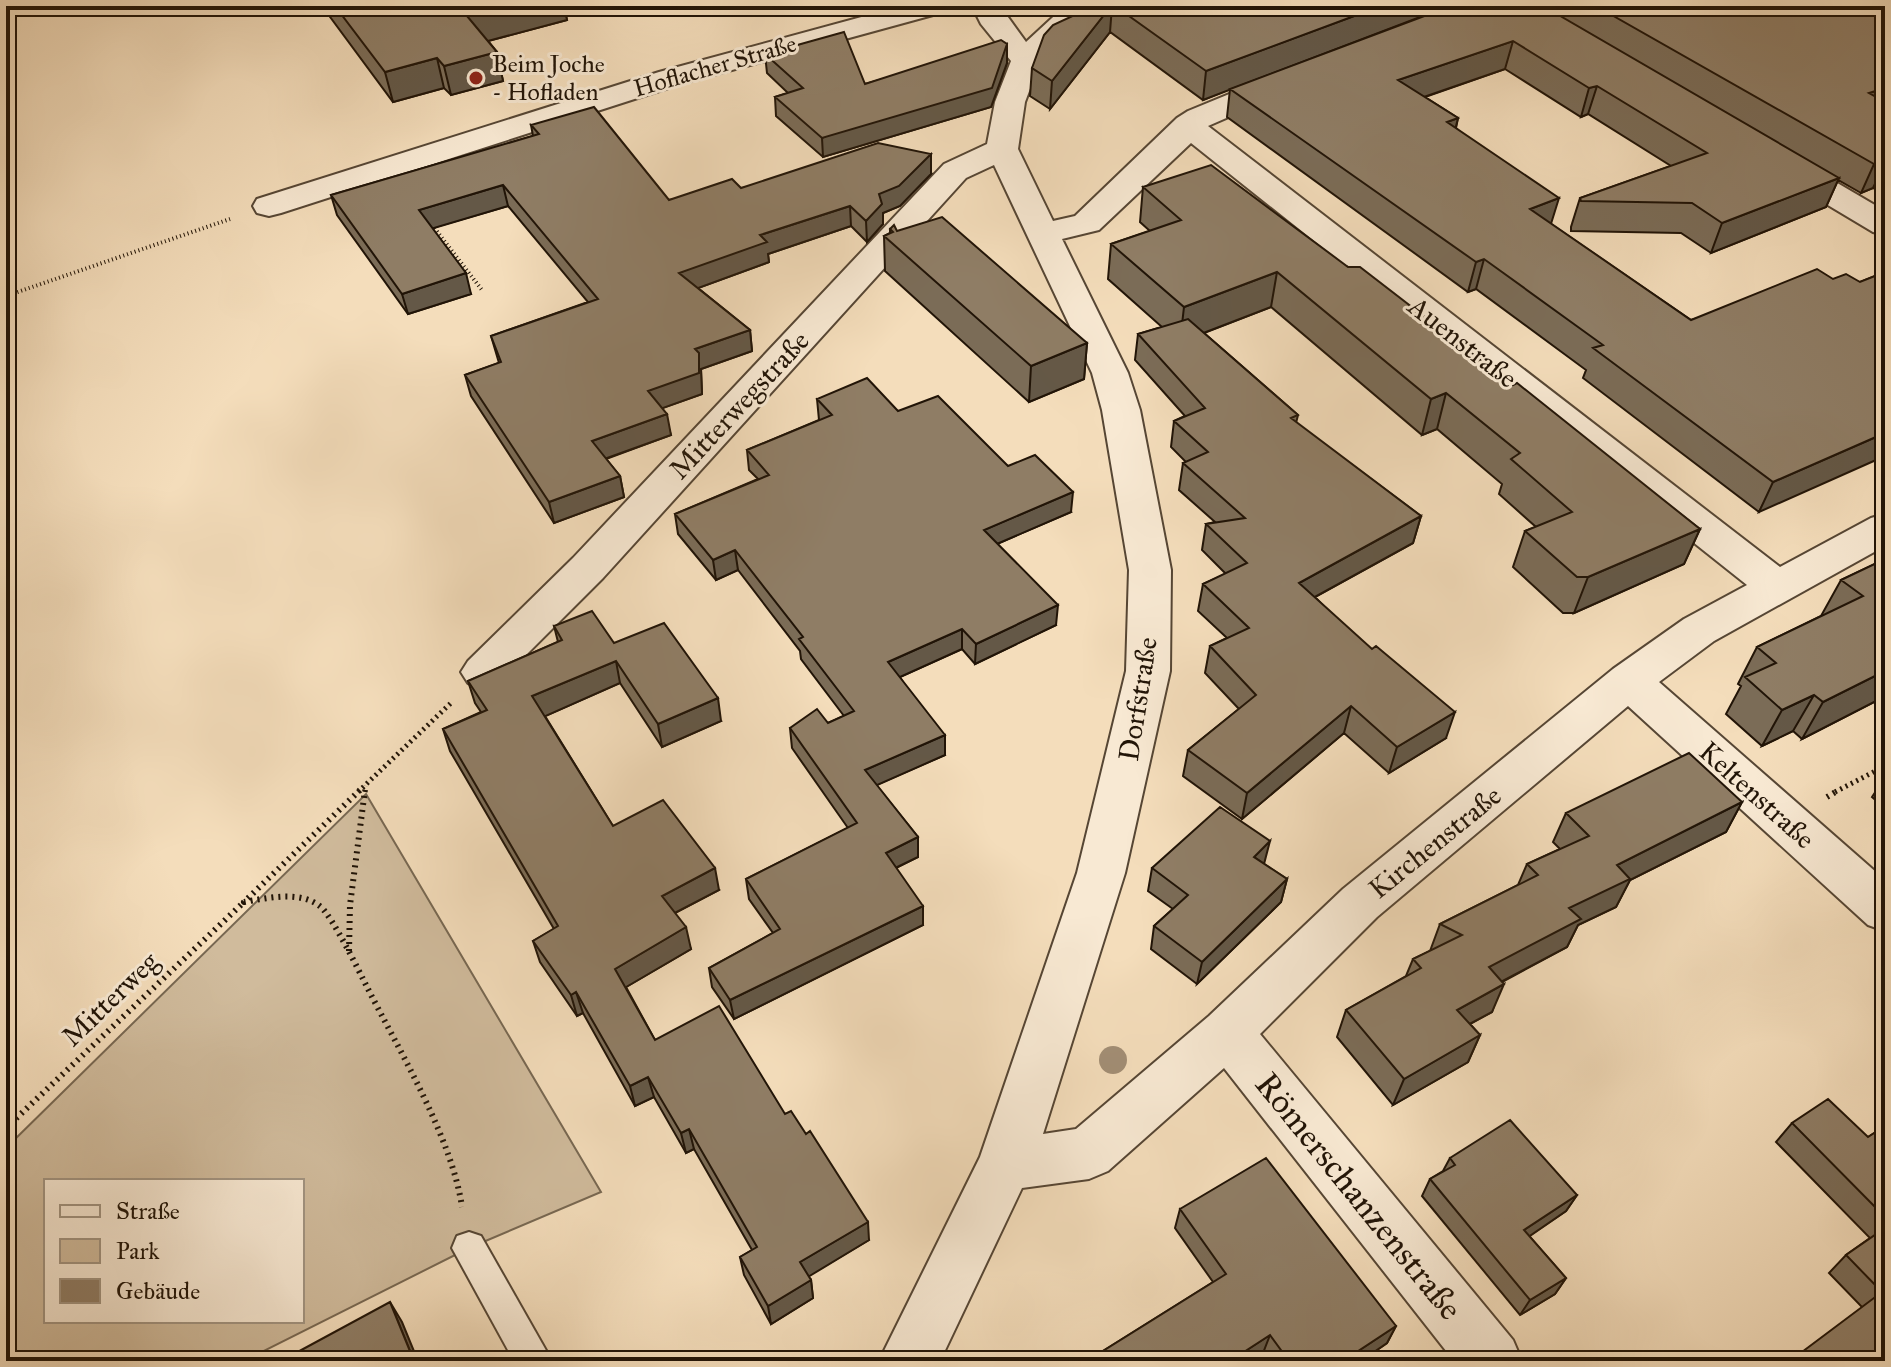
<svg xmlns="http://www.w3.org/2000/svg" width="1891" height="1367" viewBox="0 0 1891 1367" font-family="'IM FELL Great Primer',serif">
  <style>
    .green { fill: #d0bb9c; stroke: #786852; stroke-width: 2; fill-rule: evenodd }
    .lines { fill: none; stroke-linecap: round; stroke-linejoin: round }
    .lane-casing { stroke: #564634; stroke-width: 4 }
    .street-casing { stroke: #564634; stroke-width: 4 }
    .path-far2 { stroke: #211407; stroke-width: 4; stroke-dasharray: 1 3; stroke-linecap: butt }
    .path-far1 { stroke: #211407; stroke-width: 5; stroke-dasharray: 2 4; stroke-linecap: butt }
    .path { stroke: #211407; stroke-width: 6; stroke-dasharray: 2 5; stroke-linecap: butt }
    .lane { fill: #f8e9d3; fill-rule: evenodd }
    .street { fill: #f8e9d3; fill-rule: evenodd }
    .tree { fill: #a28e75 }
    .wall { fill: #7b6c57; stroke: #211407; stroke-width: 2 }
    .shaded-wall { fill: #645847; stroke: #211407; stroke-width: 2 }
    .building { fill: #8f7d65; stroke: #211407; stroke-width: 2 }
    .poi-dot { fill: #8f2418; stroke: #f8e9d3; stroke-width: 3 }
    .labels { text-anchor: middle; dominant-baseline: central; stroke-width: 6; stroke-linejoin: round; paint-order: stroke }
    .far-poi-label { font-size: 24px; fill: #211407; stroke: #f8e9d3; text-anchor: start }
    .far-street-label { font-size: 24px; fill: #211407; stroke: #f8e9d3 }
    .street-label { font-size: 28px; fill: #211407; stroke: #f8e9d3 }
    .near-street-label { font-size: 34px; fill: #211407; stroke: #f8e9d3 }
  </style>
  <rect width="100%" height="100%" fill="#f4ddbb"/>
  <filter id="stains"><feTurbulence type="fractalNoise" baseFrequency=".0025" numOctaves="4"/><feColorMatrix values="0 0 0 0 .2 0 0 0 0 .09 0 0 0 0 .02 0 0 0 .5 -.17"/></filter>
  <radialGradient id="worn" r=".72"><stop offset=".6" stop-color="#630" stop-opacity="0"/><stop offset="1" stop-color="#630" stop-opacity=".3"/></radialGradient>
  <path class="green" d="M366 794 601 1192 469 1248 244 1361H18L6 1305V1148ZM46 1181H302V1321H46Z"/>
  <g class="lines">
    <g class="lane-casing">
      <path id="lane" d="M469 1232 481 1236 552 1361H514L452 1248 457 1236Z"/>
    </g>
    <g class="street-casing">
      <path id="street" d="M902 6H948L944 12 681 84 281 213 269 216 257 213 253 206 257 199 659 72Z
        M972 6H1000L1026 42 1065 6H1096L1056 42 1040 62 1025 102 1018 149 1053 221 1075 216 1177 118 1188 111 1273 76 1284 73 1295 76 1299 82 1295 88 1208 126 1780 567 1871 518 1885 514V546L1714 641 1659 682 1885 880V931L1868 925 1628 706 1377 917 1260 1034 1513 1340 1522 1361H1454L1224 1068 1108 1171 1089 1179 1022 1188 940 1361H879L980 1157 1077 873 1126 671 1129 570 1102 410 1092 373 994 165 966 178 603 578 498 683 483 688 468 683 461 672 468 661 573 558 944 164 987 144 995 102 1011 61 981 24ZM1191 143 1747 585 1684 619 1613 669 1343 889 1209 1016 1076 1129 1043 1134 1125 873 1170 671 1171 570 1140 410 1128 373 1062 239 1099 230Z
        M1782 154 1793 157 1885 211V235L1873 232 1771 171 1766 164 1771 157Z"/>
    </g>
    <path class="path-far2" d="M432 225 482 290
      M6 296 230 219"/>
    <path class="path-far1" d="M358 792 453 701
      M365 792 366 786
      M1835 792 1885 766"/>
    <path class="path" d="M360 790 244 902C267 898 301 890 321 907 333 918 359 971 367 987 399 1050 452 1138 462 1207
      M1827 797 1839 790
      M349 951 350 905 365 790
      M6 1128 244 902"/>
    <use href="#lane" class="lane"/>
    <use href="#street" class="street"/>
  </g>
  <circle class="tree" cx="1113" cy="1060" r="14"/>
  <path class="wall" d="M322 6H564L567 20 488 41 497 52 503 81 451 95 444 88 393 102Z
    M1094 6H1449L1291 66 1451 6H1885V195L1873 188 1861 193 1838 180 1826 207 1711 253 1681 233 1571 231V227L1580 198 1671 166 1588 114 1581 117 1505 69 1425 97 1458 118 1456 128 1551 224 1691 320 1833 279 1860 282 1885 272 1759 512 1583 378 1586 370 1476 289 1468 292 1227 117 1230 89 1203 100 1110 32 1050 109 1030 96 1032 68Z
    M1007 44V63L991 107 823 157 776 116 775 97 788 93 767 73 765 54 865 84Z
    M531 125 669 200 741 188 931 174 900 206 883 213V224L867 242 851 226 768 254 769 262 698 288 750 330 752 351 701 369 702 394 662 408 671 435 606 459 620 476 624 497 554 523 471 396 465 375 499 363 491 336 588 302 508 206 432 228 471 294 408 314 337 215 331 195 533 136Z
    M1143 187 1348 267 1513 385 1700 529 1684 564 1574 613H1563L1513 567 1525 531 1536 527 1499 494 1502 484 1437 429 1422 435 1271 307 1204 333 1298 415 1296 423 1421 516 1413 543 1315 597 1446 738 1389 773 1344 733 1242 819 1183 776 1188 750 1239 709 1205 673 1210 646 1227 638 1198 611 1203 584 1226 574 1202 550 1206 524 1215 522 1179 490 1183 463 1186 462 1171 447 1174 421 1185 416 1135 360 1138 334 1162 327 1108 279 1111 244 1150 231 1140 222Z
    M890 229 897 231 1087 343 1084 379 1029 402 885 271 884 236 890 233Z
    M817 399 898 411 1008 466 1071 512 997 544 1056 625 975 664 962 649 900 677 945 755 876 785 918 837V857L896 868 923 925 734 1019 712 987 709 968 773 933 749 899 746 879 848 828 792 748 790 728 828 723 844 716 801 659 800 651 738 570 716 580 678 534 675 514 758 479 749 470 747 450 819 420Z
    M1885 559V691L1880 699 1802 739 1793 731 1762 746 1726 714 1741 686 1738 684 1757 647 1821 616 1841 580Z
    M554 626 614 643 721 721 662 747 620 683 545 716 613 826 719 890 675 913 691 949 626 987 655 1040 785 1114 869 1240 808 1276 811 1280 813 1298 771 1324 744 1275 740 1257 752 1250 694 1149 686 1153 654 1097 635 1106 583 1013 577 1016 540 962 533 941 554 929 450 751 443 729 481 712 475 703 468 681 558 642Z
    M1885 777V808L1872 797Z
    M1742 802 1726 832 1630 880 1616 907 1578 925 1567 947 1502 982 1492 1012 1470 1024 1480 1035 1468 1062 1393 1105 1337 1037 1346 1010 1406 976 1413 959 1430 951 1440 924 1518 885 1527 864 1560 849 1553 842 1566 813Z
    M1264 864 1287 879 1281 902 1197 984 1151 949 1154 926 1173 909 1148 891 1152 868Z
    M1792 1123 1868 1137 1885 1126V1361L1862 1307 1829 1273 1846 1255 1870 1238 1776 1142Z
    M1450 1158 1577 1195 1566 1211 1529 1236 1566 1278 1555 1294 1520 1315 1422 1196 1430 1179 1443 1171Z
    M1180 1209 1396 1326 1387 1343 1361 1361H1270L1263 1353 1251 1361H1087L1213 1282 1175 1228Z"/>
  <path class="shaded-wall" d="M506 6H564L567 20 473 45 467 16Z
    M1111 6H1112L1110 32 1050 109 1052 81Z
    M1381 6H1449L1203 100 1206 71Z
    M1513 41 1505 69 1392 108 1398 80Z
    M1007 44V63L991 107 823 157 822 138Z
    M497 52 503 81 451 95 444 66Z
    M437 58 444 88 393 102 385 72Z
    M1597 86 1588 114 1581 117 1589 88Z
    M1885 88V125L1869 93Z
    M1458 118 1451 147 1447 122Z
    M931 154V174L900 206 883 213V224L867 242 866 221 879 194Z
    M1885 160V163L1873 188 1861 193 1874 164Z
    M1839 178 1826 207 1711 253 1722 223Z
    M503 185 508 206 424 231 419 210Z
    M1559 198 1550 227 1530 209Z
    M850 206 851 226 768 254 769 262 682 294 679 273 760 235Z
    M1484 259 1476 289 1468 292 1476 262Z
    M1277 272 1271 307 1180 342 1184 307Z
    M466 273 471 294 408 314 402 294Z
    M750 330 752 351 701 369 702 394 652 412 648 391 695 349Z
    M1087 343 1084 379 1029 402 1031 366Z
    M1446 393 1437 429 1422 435 1431 399Z
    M667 414 671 435 596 462 592 441Z
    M1885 433V456L1759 512 1773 482Z
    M620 476 624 497 554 523 549 502Z
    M1073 492 1071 512 983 550 984 530Z
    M1421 516 1413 543 1293 609 1299 583Z
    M1700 529 1684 564 1574 613 1588 577Z
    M735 550 738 570 716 580 713 560Z
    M1058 605 1056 625 975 664 976 644Z
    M962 629V649L889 682 888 662Z
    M1885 638V665L1876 642Z
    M616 661 620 683 539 719 532 696Z
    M1885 671V691L1880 699 1802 739 1823 702Z
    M1814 695 1793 731 1762 746 1782 710Z
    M718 698 721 721 662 747 658 724Z
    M1351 706 1344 733 1242 819 1247 793Z
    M1455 712 1446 738 1389 773 1397 747Z
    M945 735V755L866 790 865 770Z
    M1742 802 1726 832 1630 880 1616 907 1578 925 1567 947 1476 995 1489 967 1569 908 1617 865Z
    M918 837V857L887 872 886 853Z
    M1270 841 1264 864 1254 857Z
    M715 868 719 890 667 917 662 896Z
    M1287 879 1281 902 1197 984 1202 962Z
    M923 906V925L734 1019 730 1000Z
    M686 927 691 949 621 990 615 969Z
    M1504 984 1492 1012 1445 1037 1457 1010Z
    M576 992 583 1013 577 1016 571 995Z
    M1480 1035 1468 1062 1393 1105 1404 1079Z
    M648 1077 654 1097 635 1106 630 1086Z
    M689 1129 694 1149 686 1153 681 1133Z
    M1577 1195 1566 1211 1514 1247 1524 1230Z
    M868 1222 869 1240 803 1280 800 1262Z
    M1566 1278 1555 1294 1520 1315 1530 1300Z
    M811 1280 813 1298 771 1324 768 1306Z
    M390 1302 402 1322 418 1361H414Z
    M1396 1326 1387 1343 1361 1361H1343Z
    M1270 1335 1263 1353 1251 1361H1230Z"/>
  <path class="building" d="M335 6H506L467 16 497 52 444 66 437 58 385 72Z
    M1094 6H1111L1052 81 1032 68 1044 35 1053 25Z
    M1115 6H1381L1206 71Z
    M1451 6H1543L1839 178 1722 223 1692 203 1581 201 1580 198 1707 153 1597 86 1589 88 1513 41 1398 80 1458 118 1447 122 1559 198 1530 209 1691 320 1817 269 1833 279 1846 274 1860 282 1885 272V433L1773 482 1593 348 1603 345 1484 259 1476 262 1230 89Z
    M1596 6H1885V88L1869 93 1885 102V109L1880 111 1885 114V160L1874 164Z
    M844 32 865 84 1001 40 1007 44 992 88 822 138 775 97 803 88 765 54Z
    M594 107 669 200 732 179 741 188 878 143 931 154 899 186 879 194 882 204 866 221 850 206 760 235 767 242 679 273 750 330 695 349 699 353V373L648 391 667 414 592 441 620 476 549 502 465 375 501 362 491 336 598 299 503 185 419 210 466 273 402 294 331 195 539 134 531 125Z
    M1211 165 1348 267H1360L1513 385 1517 383 1700 529 1588 577H1577L1525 531 1572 512 1511 459 1520 453 1446 393 1431 399 1277 272 1184 307 1111 244 1181 220 1143 187Z
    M942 217 1087 343 1031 366 884 236 893 232 890 229 894 225 897 231Z
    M1188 319 1298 415 1291 418 1421 516 1299 583 1372 649 1376 646 1455 712 1397 747 1351 706 1247 793 1188 750 1256 695 1210 646 1249 628 1203 584 1247 563 1206 524 1245 518 1183 463 1208 452 1174 421 1205 408 1138 334Z
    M867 378 898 411 938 396 1008 466 1035 455 1073 492 984 530 1058 605 976 644 962 629 888 662 945 735 865 770 918 837 886 853 923 906 730 1000 709 968 780 929 746 879 857 823 790 728 817 709 828 723 854 711 799 639 803 637 735 550 713 560 675 514 769 475 747 450 832 415 817 399Z
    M1885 559V638L1876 642 1885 649V671L1823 702 1814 695 1782 710 1745 677 1776 663 1757 647 1863 596 1841 580Z
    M592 611 614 643 664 623 718 698 658 724 616 661 532 696 613 826 663 800 715 868 662 896 686 927 615 969 655 1040 719 1006 785 1114 791 1111 806 1134 810 1131 868 1222 800 1262 811 1280 768 1306 740 1257 757 1247 689 1129 681 1133 648 1077 630 1086 576 992 571 995 533 941 558 926 443 729 487 710 468 681 562 640 554 626Z
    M1689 753 1742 802 1617 865 1630 879 1569 908 1581 919 1489 967 1504 984 1457 1010 1480 1035 1404 1079 1346 1010 1421 968 1413 959 1462 935 1440 924 1538 875 1527 864 1589 836 1566 813Z
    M1220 807 1270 841 1254 857 1287 879 1202 962 1154 926 1188 895 1152 868Z
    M1828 1099 1868 1137 1885 1126V1217L1792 1123Z
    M1510 1120 1577 1195 1524 1230 1566 1278 1530 1300 1430 1179 1455 1165 1450 1158Z
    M1266 1158 1396 1326 1343 1361H1289L1270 1335 1230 1361H1087L1226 1274 1180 1209Z
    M1885 1228V1361H1790L1882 1292 1846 1255Z
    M390 1302 414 1361H281Z"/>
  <circle class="poi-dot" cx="476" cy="78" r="8"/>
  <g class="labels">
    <g class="far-poi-label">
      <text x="492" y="64">Beim Joche<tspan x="492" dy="28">- Hofladen</tspan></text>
    </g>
    <g class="far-street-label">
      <text transform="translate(715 66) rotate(-16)">Hoflacher Straße</text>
    </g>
    <g class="street-label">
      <text transform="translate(1463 342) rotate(38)">Auenstraße</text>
      <text transform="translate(739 405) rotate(-47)">Mitterwegstraße</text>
      <text transform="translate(1138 699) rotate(-81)">Dorfstraße</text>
      <text transform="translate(1757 795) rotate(42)">Keltenstraße</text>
      <text transform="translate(1435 842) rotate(-39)">Kirchenstraße</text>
      <text transform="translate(110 999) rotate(-44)">Mitterweg</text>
    </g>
    <g class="near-street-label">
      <text transform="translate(1359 1196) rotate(51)">Römerschanzenstraße</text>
    </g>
  </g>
  <rect width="1891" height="1367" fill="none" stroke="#f4ddbb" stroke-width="32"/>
  <rect x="8" y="8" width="1875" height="1351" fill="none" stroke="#211407" stroke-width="4"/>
  <rect x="16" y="16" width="1859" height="1335" fill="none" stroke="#211407" stroke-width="2"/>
  <rect x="44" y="1179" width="260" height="144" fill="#f8e9d3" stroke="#a29481" stroke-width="2"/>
  <rect x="60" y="1205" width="40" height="12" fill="#f8e9d3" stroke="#a29481" stroke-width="2"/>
  <text x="116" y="1219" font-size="24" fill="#211407">Straße</text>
  <rect x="60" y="1239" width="40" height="24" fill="#d0bb9c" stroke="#a29481" stroke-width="2"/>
  <text x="116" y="1259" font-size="24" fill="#211407">Park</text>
  <rect x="60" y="1279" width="40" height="24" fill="#8f7d65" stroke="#a29481" stroke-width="2"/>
  <text x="116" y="1299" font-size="24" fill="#211407">Gebäude</text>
  <rect width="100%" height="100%" filter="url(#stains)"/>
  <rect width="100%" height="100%" fill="url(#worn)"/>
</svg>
